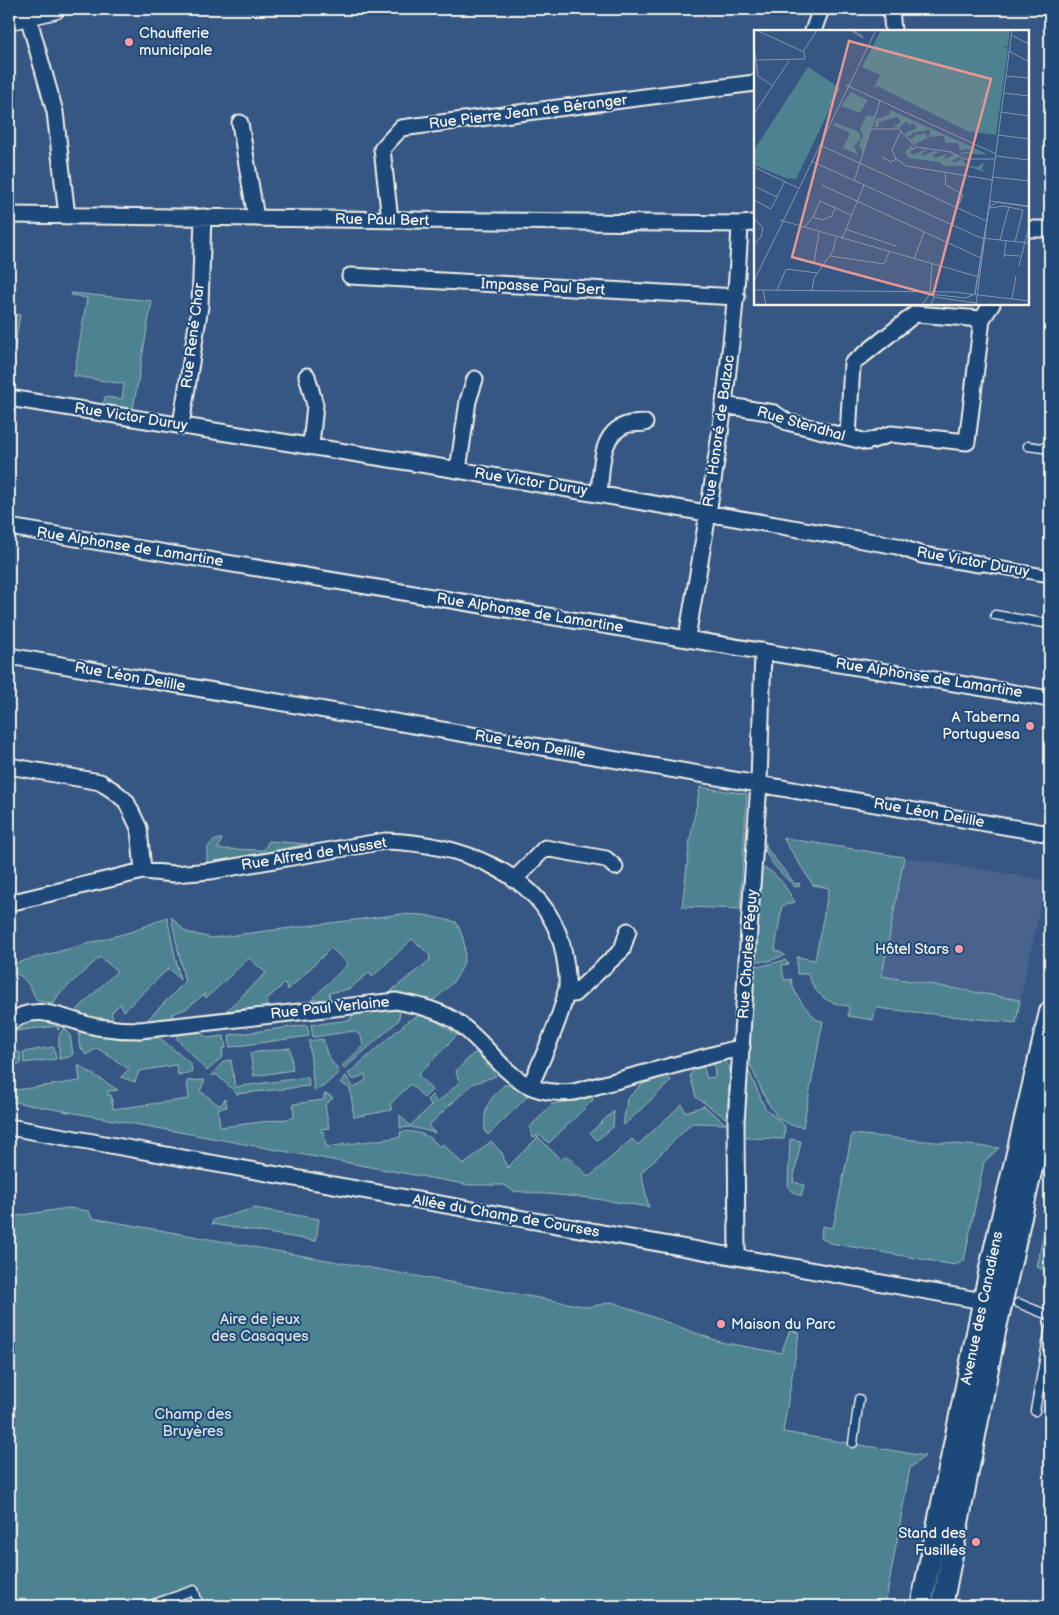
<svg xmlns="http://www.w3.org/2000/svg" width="1059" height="1615" viewBox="0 0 1059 1615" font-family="'Balsamiq Sans',sans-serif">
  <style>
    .built { fill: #49638e }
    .green { fill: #4d8290; stroke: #a0babc }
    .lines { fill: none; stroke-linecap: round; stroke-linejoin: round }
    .service-casing { stroke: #f4f1e8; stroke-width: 11 }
    .pedestrian-casing { stroke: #f4f1e8; stroke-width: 15 }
    .minor-casing { stroke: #f4f1e8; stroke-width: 19 }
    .tertiary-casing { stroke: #f4f1e8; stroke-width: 22 }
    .secondary-casing { stroke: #f4f1e8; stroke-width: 24 }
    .service { stroke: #1f4a7a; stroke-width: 8 }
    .pedestrian { stroke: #1f4a7a; stroke-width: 11 }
    .minor { stroke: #1f4a7a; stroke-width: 15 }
    .tertiary { stroke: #1f4a7a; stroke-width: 19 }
    .secondary { stroke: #1f4a7a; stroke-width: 20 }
    .poi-dot { fill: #ff9aa2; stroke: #1f4a7a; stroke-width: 2 }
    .labels { text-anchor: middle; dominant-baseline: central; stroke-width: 4; stroke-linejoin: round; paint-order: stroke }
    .poi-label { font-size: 15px; fill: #f4f1e8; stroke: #1f4a7a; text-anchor: end }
    .street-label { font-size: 15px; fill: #f4f1e8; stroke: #1f4a7a }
    .park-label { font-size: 15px; fill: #dbe0db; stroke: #1f4a7a }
    .inset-road { fill: none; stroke: #8295ac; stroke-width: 1 }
    .view { fill: #e69792; fill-opacity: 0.15; stroke: #e69792; stroke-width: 2.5 }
    .inset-edge { fill: none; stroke: #f4f1e8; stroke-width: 2.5 }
  </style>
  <rect width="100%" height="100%" fill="#365784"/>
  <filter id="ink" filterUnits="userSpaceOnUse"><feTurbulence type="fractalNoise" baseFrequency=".02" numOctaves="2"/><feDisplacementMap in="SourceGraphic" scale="10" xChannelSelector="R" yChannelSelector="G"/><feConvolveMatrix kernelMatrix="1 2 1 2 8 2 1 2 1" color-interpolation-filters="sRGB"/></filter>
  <g filter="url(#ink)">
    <path class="built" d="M904 857 1046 880 1020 1000 881 976Z"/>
    <path class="green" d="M72 293 152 301 133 409 103 405 105 397 122 399 124 384 74 376 87 298 71 295Z
      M9 313 20 315 11 370 9 369Z
      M700 787 747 794 740 909 682 907 690 840Z
      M763 836 767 849 795 884 799 883 800 886 795 887C782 874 761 856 763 836Z
      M783 838 904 857 882 976 1020 1000 1016 1023 876 1008 873 1020 848 1016 849 1006C827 1004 815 995 808 974H797V957L815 960 829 888 813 885Z
      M219 839H222L218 849 264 850 269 841 308 844 207 863C207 852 206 842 219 839Z
      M761 868C775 868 788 891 795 902L782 906 775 950 785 955 769 961H755Z
      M402 914 424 915 456 922C476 958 460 980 431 1002 421 998 397 996 391 991L430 960 429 954 412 939 372 977 370 972 349 989 329 993 330 999 311 1000 348 964 331 948 288 990 285 983 267 999V1007L226 1011 266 973 249 958 206 998 204 994 186 1009 172 1014 174 1019 150 1022 148 1019 185 982 171 917 186 932 211 938Z
      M167 917 180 980 169 968 124 1011 120 1004 111 1013 114 1021 96 1019 78 1012 77 1010 117 971 100 957 58 995 54 1004 37 1001C31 988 24 973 9 972V965L134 931Z
      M785 960 789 964 782 965 784 980 791 979C794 996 806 1008 817 1020L823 1021 803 1127 791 1125 778 1118 766 1100 749 1062 754 965 762 966Z
      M387 1009 398 1010 400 1013 398 1021 344 1069 342 1066 363 1046 361 1036 354 1031 313 1037 311 1025 350 1020 354 1013Z
      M420 1015 436 1021 457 1035 418 1075 432 1090 424 1098 411 1084 390 1104 392 1110 354 1117 350 1088 340 1083 346 1076 354 1088 366 1080 365 1074 354 1080 348 1074 408 1021Z
      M33 1020H45L61 1025 58 1030 57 1026 15 1031Z
      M307 1025 309 1036 230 1047 229 1035Z
      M64 1027 70 1035 73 1054 69 1057 59 1059V1036Z
      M79 1032 123 1039 160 1038 191 1064 192 1072 178 1075 176 1065 139 1071 135 1082 121 1077 129 1069 97 1048 86 1055 79 1045Z
      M199 1032 208 1038 224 1036 226 1048 222 1049 223 1056 207 1071 177 1039V1035Z
      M323 1039 327 1054 339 1072 323 1087 314 1090 309 1041Z
      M54 1047 56 1059 24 1063 23 1052Z
      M290 1048 293 1070 254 1076 250 1053Z
      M20 1052 21 1064 9 1066V1054Z
      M474 1053 478 1054 496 1076 472 1084 428 1126 435 1133 411 1127 400 1128V1115L410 1126 432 1105 427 1100 432 1095 437 1103 459 1083 456 1071Z
      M231 1060 235 1087 308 1077 309 1086 237 1094 217 1075H211L224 1061Z
      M725 1061 730 1067 727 1119 696 1097 690 1075 694 1069 703 1066 707 1078 715 1077 714 1063Z
      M78 1065 118 1090 108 1091V1095H111L113 1109 189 1099 187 1081 205 1080 200 1091 220 1106 225 1099 227 1107 218 1109 220 1127 294 1118 293 1104 324 1100V1095L327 1094 333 1098 325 1105 329 1128 321 1129V1132H324L326 1147 401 1137 400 1132C417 1130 429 1135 440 1147L443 1144 464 1165 491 1141 502 1153 507 1168 538 1137 561 1160 567 1156 589 1177 632 1139 638 1145 682 1104 685 1112 704 1106 726 1124 692 1123 641 1173 649 1207 590 1198 513 1191 504 1185H469L9 1101V1091L80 1081Z
      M748 1069 765 1108 785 1126 784 1139 747 1138 744 1135Z
      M667 1075 671 1081 623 1126 627 1099 641 1085Z
      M504 1085H508L528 1096 488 1135 485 1132C484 1107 486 1103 504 1085Z
      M592 1097 593 1100 549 1143 540 1135 533 1138 530 1127 552 1104Z
      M614 1111 613 1127 597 1140 590 1133Z
      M852 1134 999 1148 984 1162 964 1261 955 1265 830 1243 821 1238 822 1226 833 1228Z
      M790 1139 801 1141 793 1182 804 1185 801 1196 791 1191 788 1186Z
      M1050 1202V1272L1037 1267Z
      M68 1208 89 1211 92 1218 589 1307 612 1302 720 1342 781 1353 790 1330 799 1333 783 1432 925 1456 910 1468 885 1606H9V1217Z
      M255 1208 319 1219 316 1241 212 1224 213 1220Z"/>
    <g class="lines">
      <g class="service-casing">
        <path id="service" d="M820 11 846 9
          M1028 446 1050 449
          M995 615 1050 624
          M1018 1303 1050 1316
          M1035 1411 1050 1327
          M853 1443 859 1399
          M148 1606 194 1590 199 1606"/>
      </g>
      <g class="pedestrian-casing">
        <path id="pedestrian" d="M979 564 1050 576"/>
      </g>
      <g class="minor-casing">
        <path id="minor" d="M891 9 893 31
          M28 16 55 112 67 216
          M813 31 821 9
          M240 123 256 218
          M9 215 740 224 755 223
          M390 220 382 149 401 128 755 83
          M1028 229H1050
          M350 276 737 297
          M307 376 315 405 311 445
          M9 398 458 470 897 546 922 555 979 564
          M723 405 774 413 787 422 867 442 891 434 967 442 982 319 992 304
          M181 425 200 306 203 217
          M848 437 852 364 915 314 982 319
          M458 470 468 401 475 379
          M599 493C602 470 599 434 626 425 632 423 639 424 645 423
          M9 527 1050 699
          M687 637C711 501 734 363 740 224
          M9 656 1050 834
          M9 766 100 782 114 791 126 801 139 828 143 871
          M514 880 545 848 606 859 615 867
          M9 903 143 871 174 874 211 871 385 841C454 843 542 870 562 945 565 958 568 973 567 987 564 1012 541 1062 530 1086
          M565 994H574L622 950 628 931
          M9 1023C37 1000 66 1021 97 1027 111 1029 125 1030 140 1030L396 1001C416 1005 436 1009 454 1020 499 1050 509 1099 574 1092L742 1047
          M9 1127 994 1303
          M737 1257 736 1122 759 783 763 651"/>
      </g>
      <g class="tertiary-casing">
        <path id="tertiary" d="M9 20 55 9"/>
      </g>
      <g class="secondary-casing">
        <path id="secondary" d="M921 1606 991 1264 1050 1012
          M942 1606 995 1332 1050 1088"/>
      </g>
      <use href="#service" class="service"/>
      <use href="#pedestrian" class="pedestrian"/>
      <use href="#minor" class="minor"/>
      <use href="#tertiary" class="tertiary"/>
      <use href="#secondary" class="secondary"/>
    </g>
  </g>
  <g class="poi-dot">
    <circle cx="129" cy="42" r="5"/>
    <circle cx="1030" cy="726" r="5"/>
    <circle cx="959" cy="949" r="5"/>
    <circle cx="721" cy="1324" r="5"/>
    <circle cx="976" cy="1542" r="5"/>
  </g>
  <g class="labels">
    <g class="poi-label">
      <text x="139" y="33" text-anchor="start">Chaufferie<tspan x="139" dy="17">municipale</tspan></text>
      <text x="1020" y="717">A Taberna<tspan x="1020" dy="17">Portuguesa</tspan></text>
      <text x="949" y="949">Hôtel Stars</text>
      <text x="731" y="1324" text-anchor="start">Maison du Parc</text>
      <text x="966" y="1533">Stand des<tspan x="966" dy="17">Fusillés</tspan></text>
    </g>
    <g class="street-label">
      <text transform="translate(528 112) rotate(-7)">Rue Pierre Jean de Béranger</text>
      <text transform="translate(382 220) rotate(1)">Rue Paul Bert</text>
      <text transform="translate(543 287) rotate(3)">Impasse Paul Bert</text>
      <text transform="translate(193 336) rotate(-83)">Rue René Char</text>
      <text transform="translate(131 417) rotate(9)">Rue Victor Duruy</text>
      <text transform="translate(801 424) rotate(16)">Rue Stendhal</text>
      <text transform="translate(719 431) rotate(-82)">Rue Honoré de Balzac</text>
      <text transform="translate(531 482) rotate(9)">Rue Victor Duruy</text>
      <text transform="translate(130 547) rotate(9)">Rue Alphonse de Lamartine</text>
      <text transform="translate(973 562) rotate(10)">Rue Victor Duruy</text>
      <text transform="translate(530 613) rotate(9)">Rue Alphonse de Lamartine</text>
      <text transform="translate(130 677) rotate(10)">Rue Léon Delille</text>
      <text transform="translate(929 678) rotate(9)">Rue Alphonse de Lamartine</text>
      <text transform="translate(530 745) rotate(10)">Rue Léon Delille</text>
      <text transform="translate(929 813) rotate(10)">Rue Léon Delille</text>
      <text transform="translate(314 854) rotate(-9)">Rue Alfred de Musset</text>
      <text transform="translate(748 954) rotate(-86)">Rue Charles Péguy</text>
      <text transform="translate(330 1008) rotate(-6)">Rue Paul Verlaine</text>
      <text transform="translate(506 1216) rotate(10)">Allée du Champ de Courses</text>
      <text transform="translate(982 1308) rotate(-78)">Avenue des Canadiens</text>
    </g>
    <g class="park-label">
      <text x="260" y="1319">Aire de jeux<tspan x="260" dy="17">des Casaques</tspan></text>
      <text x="193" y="1414">Champ des<tspan x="193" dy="17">Bruyères</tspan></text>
    </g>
  </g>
  <g transform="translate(754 30)">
    <rect width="275" height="275" fill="#365784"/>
    <path d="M127 0H256L254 17 249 16 254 19 242 105 213 101 123 56 120 58 126 45 108 37ZM54 37 86 58 42 149 32 148 0 135V120ZM97 62 114 70 106 83 87 76ZM136 80 227 121 233 125 209 123 208 126 214 127H210L207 125V122H218L217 119 206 120 204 113H191L190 106 175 107 176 100 161 102 163 105 172 103 173 108 161 114 155 110 162 106 160 102 154 107 151 103 162 99V96L159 93 154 95 153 91 145 98 139 97 147 92 143 87 125 92V97H120L122 89 135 85ZM112 86H120L109 122 105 116 109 106 106 99ZM80 92 105 102 107 109 100 116 104 125 89 118 96 103 79 95ZM157 116 162 119 156 121 158 125 171 120H173L167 124 169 126 180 121 185 122 179 125 180 128 196 123 190 127 191 129 201 124 205 127 198 131 200 133 208 129 212 135 223 137 230 132 228 140 233 143 212 136H190L185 132 155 128 151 122Z" fill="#4d8290"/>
    <path class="inset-road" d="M98 0 108 6 109 8 99 2ZM257 5 275 14M0 16 4 46 19 56M255 21 275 32M49 22 63 0M2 30 51 29 50 22 2 0M252 46 275 48M92 55 242 124M250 63 275 66M247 82 275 86M0 84 35 31M117 99H145L162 117 197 122 210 129H241M147 101 138 120 142 129 152 136 239 150M244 105 275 109M66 115 232 191M242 126 275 130M128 127 137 132 142 129M57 131 227 208 275 213M0 137 44 158M191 144 192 155 209 165 203 178M239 147 275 151M100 151 126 71M68 155 227 228M0 156 23 167M0 170 17 179 31 151M236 171 275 176M236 178 249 176 269 180 261 212M59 187 68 190 78 186 82 176M0 188 9 198 7 207 0 214M26 190 225 247M50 198 59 187 66 171 97 185M91 199 142 216M88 209 110 155M246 210 255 177M250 225 266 226M76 226 130 234 135 222M250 227 252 211M160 229 170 202M60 233 65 202M265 236 275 196M0 251 122 0M0 260 200 262 275 271M9 260 12 275M23 260 32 239 63 243M58 261 60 248 79 221 82 207M176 262 178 234M221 263 236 172M258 269 262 246M168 275 176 264 211 268 221 264 235 177 244 172 275 177M177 275 180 267 222 273M222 275 258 0"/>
    <path class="view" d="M95 11 237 49 179 265 38 227Z"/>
    <rect width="275" height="275" class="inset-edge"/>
  </g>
  <rect width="1059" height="1615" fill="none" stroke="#1f4a7a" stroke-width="30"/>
  <rect x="15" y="15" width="1029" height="1585" fill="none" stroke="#f4f1e8" stroke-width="2" filter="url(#ink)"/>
</svg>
